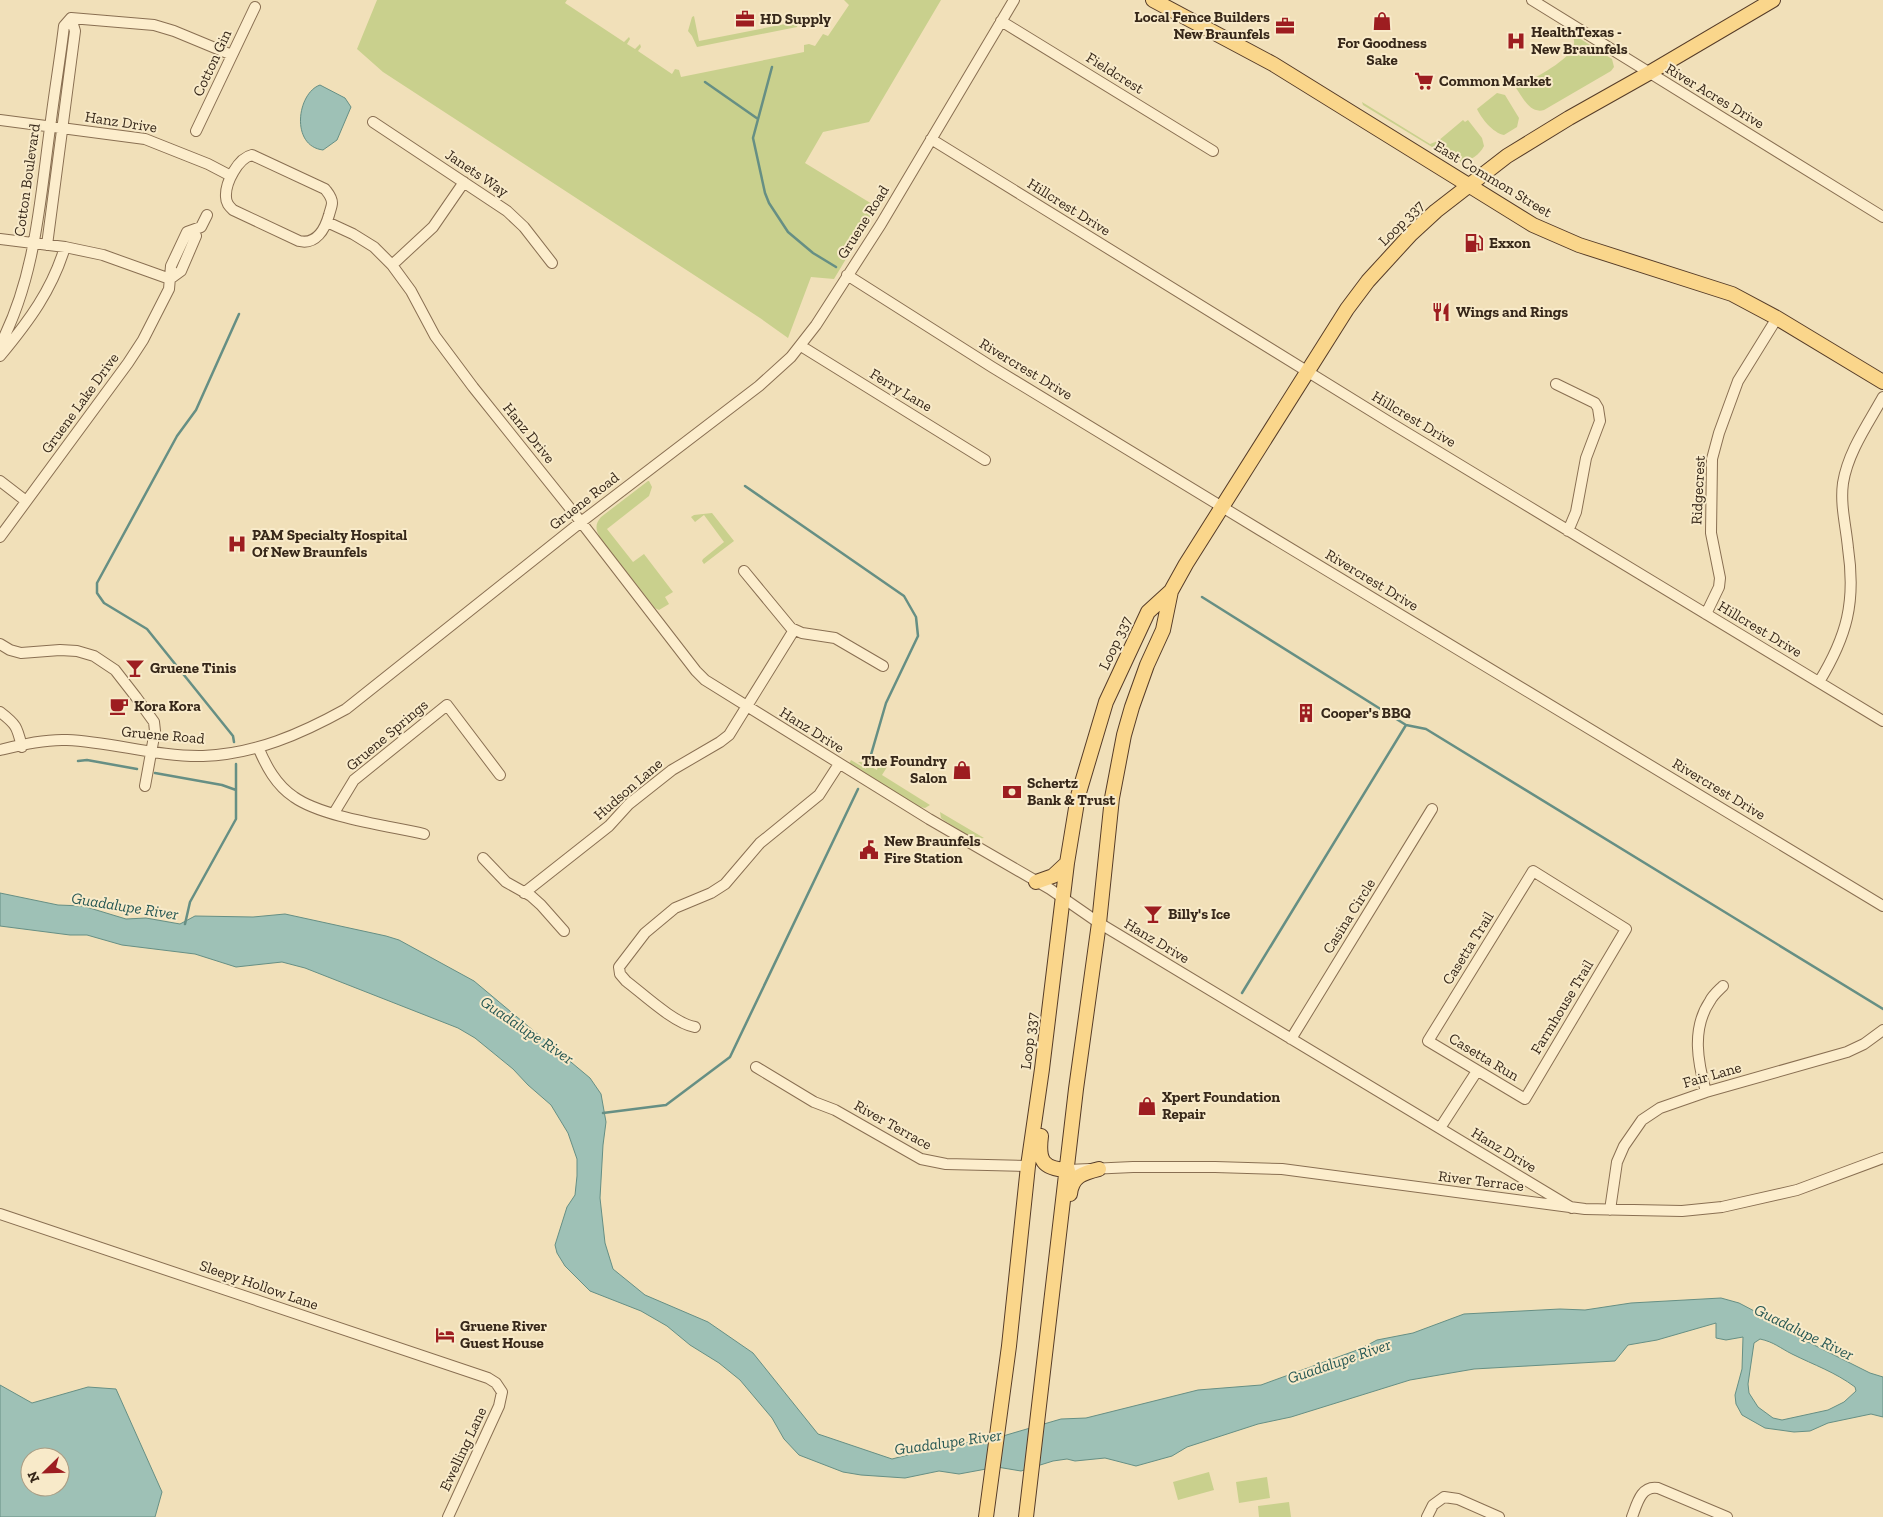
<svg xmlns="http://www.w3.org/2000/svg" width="1883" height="1517" viewBox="0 0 1883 1517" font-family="'Zilla Slab',serif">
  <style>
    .green { fill: #c9d08d }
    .water { fill: #9ec1b6; stroke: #668f84; fill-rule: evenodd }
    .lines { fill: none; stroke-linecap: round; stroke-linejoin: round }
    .stream { stroke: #668f84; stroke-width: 2.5 }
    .minor-casing { stroke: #896f52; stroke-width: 12 }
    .major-casing { stroke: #563c28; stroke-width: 16 }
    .minor { stroke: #fcedcc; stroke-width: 10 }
    .major { stroke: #fad68b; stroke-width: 14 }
    .labels { text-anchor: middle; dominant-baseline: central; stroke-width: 4; stroke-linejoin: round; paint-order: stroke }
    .poi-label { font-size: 15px; font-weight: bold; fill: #362719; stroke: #f8eac9; text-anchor: start }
    .street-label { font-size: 15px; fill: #362719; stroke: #f8eac9 }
    .water-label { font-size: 16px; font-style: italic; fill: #275854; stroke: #f8eac9 }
  </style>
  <rect width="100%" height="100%" fill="#f1e0b9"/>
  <path class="green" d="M377 0H567L565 3 624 42 629 37 630 39 627 44 635 49 640 44 641 47 638 51 672 74 675 69 679 70 681 77 804 52V45L809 44 815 46 823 34 828 36 849 5 844 0H941L869 122 823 132 805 163 877 207 834 279 811 277 788 338 760 318 383 72 357 49Z
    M794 14 799 18 797 27 697 47 692 36 688 31 692 17 694 16 699 41 795 22Z
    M1557 24 1612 59 1614 67 1611 71 1544 110C1530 114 1523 98 1516 88 1527 81 1586 55 1572 36 1569 31 1561 28 1557 24Z
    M1497 93 1505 95 1519 118 1517 127 1504 135C1493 133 1481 118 1477 109Z
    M1362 102 1430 144 1438 141 1463 120 1465 122 1468 120 1482 138 1484 146C1479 156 1467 164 1455 161L1363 105Z
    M648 481H649L652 487 649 496 607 529 633 562 644 554 673 592 665 597 669 604 659 610 655 608 601 539C596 531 594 525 601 517Z
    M712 513 734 541 704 564 702 561 703 559 724 542 704 515 695 522 691 517 694 515Z
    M851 760 866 769V768L858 762H861L877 770 879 762 887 767 882 775 930 805 925 808 920 807 849 764Z
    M940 812 984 838 974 839 945 821 941 818Z
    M1209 1472 1214 1490 1178 1500 1173 1482Z
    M1267 1477 1270 1498 1239 1503 1236 1482Z
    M1289 1502 1291 1517H1259L1258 1506Z"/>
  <path class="water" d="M320 85 345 98 351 107 337 140 323 150C290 146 297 93 320 85Z
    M0 893 58 905 83 906 126 919 146 918 180 924 195 916 253 917 285 914 386 936 399 940 474 981 590 1078 601 1094 606 1122 603 1145 600 1198 605 1243 613 1269 645 1295 708 1322 753 1353 818 1434 892 1459 927 1450 1003 1436 1061 1419 1086 1418 1198 1390 1261 1385 1360 1349 1377 1340 1413 1333 1464 1314 1560 1309 1585 1310 1631 1303 1721 1298 1739 1303 1779 1324 1800 1338 1870 1373 1883 1377V1417L1871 1414 1828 1423 1810 1431 1794 1432 1765 1428 1742 1415 1736 1404 1735 1395 1742 1369 1743 1337 1726 1340 1716 1338V1323L1657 1340 1628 1345 1615 1361 1474 1369 1410 1380 1291 1417 1258 1424 1187 1447 1172 1456 1136 1466 1105 1458 1075 1461 1067 1459 1053 1461 1021 1471 997 1467 959 1474 939 1471 905 1478 861 1475 843 1472 799 1455 784 1439 772 1418 740 1380 719 1363 690 1345 667 1326 641 1311 590 1291 565 1266 557 1253 555 1245 567 1207 575 1195 577 1176V1159L568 1133 551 1105 528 1085 513 1069 475 1038 458 1028 305 968 282 962 236 967 195 954 122 945 87 935H70L0 926ZM1760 1339C1774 1342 1780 1348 1792 1354 1814 1365 1835 1372 1855 1387L1856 1391 1844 1402 1828 1410 1782 1420 1773 1418 1758 1407 1749 1393 1748 1384 1754 1343Z
    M0 1385 32 1403 88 1387 116 1389 162 1492 155 1517H0ZM30 1457H60V1487H30Z"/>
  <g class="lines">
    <path class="stream" d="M772 67 753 138 765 193 769 203 788 232 813 253 836 267
      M705 82 758 119
      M745 486 904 596 916 617 918 636 886 703 868 765
      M1202 597 1406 725
      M234 742 233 736 147 629 104 603 97 593V583L177 436 196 410 239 314
      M78 761 87 760 137 769
      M155 773 222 785 236 790
      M185 924 190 902 236 819V764
      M1242 993 1406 725 1426 729 1883 1009
      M603 1113 666 1105 730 1057 858 789"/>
    <g class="minor-casing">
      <path id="minor" d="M1532 0 1883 217
        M71 18 154 25 174 31 232 55
        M1001 21 1213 151
        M0 120 145 139 208 164 231 176
        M373 122 507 211 524 227 552 263
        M196 131 255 7
        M931 139 1394 425 1883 721
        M252 155 325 189C328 193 332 197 332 203 332 206 330 211 329 215 325 229 316 245 299 241L233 210C229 206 226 203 226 197 225 183 238 158 252 155Z
        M327 222 353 234 374 247 392 265 411 291 435 336 473 387 581 522 696 671 705 680 929 819 1050 889 1099 923 1572 1208
        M0 239 65 247 103 255 170 279
        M47 245 75 31 71 18
        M392 265 433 227 464 182
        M847 275 992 367 1260 530 1883 906
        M170 279 181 271 196 236 193 230
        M0 345C35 279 40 201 50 128 54 94 60 60 64 26L71 18
        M801 346 985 460
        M0 356C29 321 52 290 65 247
        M1556 384 1595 403 1598 408 1600 421 1586 458 1576 512 1568 531
        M0 481 26 501
        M0 537 128 363 143 340 169 289 171 266 187 232 201 227 207 215
        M744 571 791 628 802 633 835 638 883 666
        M1706 614 1719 587 1720 578 1711 533 1712 459 1719 433 1738 381 1777 318
        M0 644 10 650 21 653 60 650 77 651 94 656 115 670 136 697 154 722 155 731 145 786
        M1819 682C1847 636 1856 602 1848 548 1846 526 1840 505 1843 483 1848 452 1868 424 1883 397
        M0 712C17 725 17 727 22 747
        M258 747C266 766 276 785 294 797 322 817 389 826 424 834
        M0 750C21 745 45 739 67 740 113 742 157 757 203 756 255 754 301 734 346 709L581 522 759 386 791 357 816 325 881 224 1014 0
        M334 813 354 780 447 705 500 775
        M483 858 506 882 531 896 541 905 564 931
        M1533 871 1626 929 1525 1099 1428 1041Z
        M524 893 609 826 629 804 672 770 720 742 729 735 794 630
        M695 1027C675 1024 643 994 626 981L620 974 619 967 645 933 675 908 711 893 725 884 760 843 819 795 839 764
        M1291 1039 1432 809
        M756 1067 814 1102 835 1110 921 1159 946 1164 1028 1166
        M1706 1092C1698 1063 1691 1029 1710 1001 1713 995 1718 991 1723 986
        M1440 1128 1477 1071
        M1068 1170 1133 1167H1215L1282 1169 1585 1209 1682 1211 1722 1207 1797 1190 1883 1158
        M1610 1210 1617 1162 1624 1146 1642 1120 1660 1108 1706 1092 1847 1052 1864 1044 1883 1030
        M0 1214 488 1378 496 1383 502 1392 499 1406 448 1517
        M1427 1517 1433 1505 1444 1497 1458 1499 1499 1517
        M1632 1517C1637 1504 1641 1485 1658 1488L1727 1517"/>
    </g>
    <g class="major-casing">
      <path id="major" d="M1153 0 1273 64 1533 225 1579 245 1732 294 1777 318 1883 382
        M1036 882 1053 876 1067 863
        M1041 1136C1038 1160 1042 1169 1068 1170
        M1070 1194C1072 1176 1083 1173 1099 1169
        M986 1517 1009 1346 1028 1166 1042 1069 1067 863 1078 796 1106 702 1148 612 1171 591
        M1026 1517 1076 1089 1099 923 1112 798 1124 735 1132 707 1147 665 1163 630 1171 591 1186 564 1347 309 1368 281 1411 234 1436 211 1507 156 1569 118 1649 73 1773 0"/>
    </g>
    <use href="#minor" class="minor"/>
    <use href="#major" class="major"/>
  </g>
  <defs>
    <g id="office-bare" transform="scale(1.5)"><path d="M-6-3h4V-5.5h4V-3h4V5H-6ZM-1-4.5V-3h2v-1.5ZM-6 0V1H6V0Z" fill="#9d1d20" stroke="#f8eac9" stroke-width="2.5" paint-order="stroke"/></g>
    <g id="shop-bare" transform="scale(1.5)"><path d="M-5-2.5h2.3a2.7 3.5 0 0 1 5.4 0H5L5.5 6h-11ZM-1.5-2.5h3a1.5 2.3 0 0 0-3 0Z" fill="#9d1d20" stroke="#f8eac9" stroke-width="2.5" paint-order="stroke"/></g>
    <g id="hospital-bare" transform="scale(1.5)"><path d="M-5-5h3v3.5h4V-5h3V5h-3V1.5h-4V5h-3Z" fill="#9d1d20" stroke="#f8eac9" stroke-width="2.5" paint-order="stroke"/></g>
    <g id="supermarket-bare" transform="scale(1.5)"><path d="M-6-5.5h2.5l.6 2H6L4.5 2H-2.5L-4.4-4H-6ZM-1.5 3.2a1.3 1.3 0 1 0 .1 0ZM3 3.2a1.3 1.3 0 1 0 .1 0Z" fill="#9d1d20" stroke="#f8eac9" stroke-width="2.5" paint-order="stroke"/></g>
    <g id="fuel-bare" transform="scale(1.5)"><path d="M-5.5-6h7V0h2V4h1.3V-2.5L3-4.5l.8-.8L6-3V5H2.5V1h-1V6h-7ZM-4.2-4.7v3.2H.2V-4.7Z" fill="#9d1d20" stroke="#f8eac9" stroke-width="2.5" paint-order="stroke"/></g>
    <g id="restaurant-bare" transform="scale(1.5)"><path d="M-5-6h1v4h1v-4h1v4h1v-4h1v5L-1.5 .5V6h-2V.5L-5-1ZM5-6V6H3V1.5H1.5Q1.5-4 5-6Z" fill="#9d1d20" stroke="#f8eac9" stroke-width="2.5" paint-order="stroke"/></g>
    <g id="bar-bare" transform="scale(1.5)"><path d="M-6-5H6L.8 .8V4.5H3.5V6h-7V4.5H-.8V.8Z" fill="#9d1d20" stroke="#f8eac9" stroke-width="2.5" paint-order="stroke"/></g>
    <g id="cafe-bare" transform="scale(1.5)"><path d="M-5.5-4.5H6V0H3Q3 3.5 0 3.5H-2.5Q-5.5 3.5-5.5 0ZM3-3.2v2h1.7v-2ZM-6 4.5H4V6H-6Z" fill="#9d1d20" stroke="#f8eac9" stroke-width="2.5" paint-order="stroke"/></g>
    <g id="building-bare" transform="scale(1.5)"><path d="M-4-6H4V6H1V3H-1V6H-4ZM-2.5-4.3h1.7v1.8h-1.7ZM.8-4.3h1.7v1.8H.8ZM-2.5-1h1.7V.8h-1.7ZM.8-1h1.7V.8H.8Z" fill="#9d1d20" stroke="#f8eac9" stroke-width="2.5" paint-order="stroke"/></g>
    <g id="bank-bare" transform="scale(1.5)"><path d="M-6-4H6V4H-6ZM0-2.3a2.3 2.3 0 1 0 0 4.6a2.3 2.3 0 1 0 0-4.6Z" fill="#9d1d20" stroke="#f8eac9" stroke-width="2.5" paint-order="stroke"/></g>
    <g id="civic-bare" transform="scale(1.5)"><path d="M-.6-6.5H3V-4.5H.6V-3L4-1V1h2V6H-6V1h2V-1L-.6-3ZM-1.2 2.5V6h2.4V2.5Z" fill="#9d1d20" stroke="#f8eac9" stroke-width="2.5" paint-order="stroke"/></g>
    <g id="hotel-bare" transform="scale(1.5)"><path d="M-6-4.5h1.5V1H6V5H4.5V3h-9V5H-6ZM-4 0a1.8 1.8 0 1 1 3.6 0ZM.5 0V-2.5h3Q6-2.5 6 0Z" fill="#9d1d20" stroke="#f8eac9" stroke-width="2.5" paint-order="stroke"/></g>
  </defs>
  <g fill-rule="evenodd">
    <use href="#office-bare" x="745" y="19"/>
    <use href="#shop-bare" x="1382" y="21"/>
    <use href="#office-bare" x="1285" y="26"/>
    <use href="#hospital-bare" x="1516" y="41"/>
    <use href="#supermarket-bare" x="1424" y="81"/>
    <use href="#fuel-bare" x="1474" y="243"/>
    <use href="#restaurant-bare" x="1441" y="312"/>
    <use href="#hospital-bare" x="237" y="544"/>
    <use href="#bar-bare" x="135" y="668"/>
    <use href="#cafe-bare" x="119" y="706"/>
    <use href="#building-bare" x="1306" y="713"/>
    <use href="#shop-bare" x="962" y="770"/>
    <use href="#bank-bare" x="1012" y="792"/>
    <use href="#civic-bare" x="869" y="850"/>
    <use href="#bar-bare" x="1153" y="914"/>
    <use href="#shop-bare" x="1147" y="1106"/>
    <use href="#hotel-bare" x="445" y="1335"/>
  </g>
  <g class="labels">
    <g class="poi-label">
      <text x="1270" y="17" text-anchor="end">Local Fence Builders<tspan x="1270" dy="17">New Braunfels</tspan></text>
      <text x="760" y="19">HD Supply</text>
      <text x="1531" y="32">HealthTexas -<tspan x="1531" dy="17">New Braunfels</tspan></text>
      <text x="1382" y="43" text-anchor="middle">For Goodness<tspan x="1382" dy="17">Sake</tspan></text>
      <text x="1439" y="81">Common Market</text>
      <text x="1489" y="243">Exxon</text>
      <text x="1456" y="312">Wings and Rings</text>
      <text x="252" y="535">PAM Specialty Hospital<tspan x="252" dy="17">Of New Braunfels</tspan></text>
      <text x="150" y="668">Gruene Tinis</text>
      <text x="134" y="706">Kora Kora</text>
      <text x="1321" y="713">Cooper's BBQ</text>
      <text x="947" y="761" text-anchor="end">The Foundry<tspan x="947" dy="17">Salon</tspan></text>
      <text x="1027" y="783">Schertz<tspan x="1027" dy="17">Bank &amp; Trust</tspan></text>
      <text x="884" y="841">New Braunfels<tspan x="884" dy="17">Fire Station</tspan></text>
      <text x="1168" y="914">Billy's Ice</text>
      <text x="1162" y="1097">Xpert Foundation<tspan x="1162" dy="17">Repair</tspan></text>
      <text x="460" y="1326">Gruene River<tspan x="460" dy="17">Guest House</tspan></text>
    </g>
    <g class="street-label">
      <text transform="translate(212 63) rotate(-65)">Cotton Gin</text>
      <text transform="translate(1115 73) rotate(32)">Fieldcrest</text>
      <text transform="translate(1715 96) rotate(31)">River Acres Drive</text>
      <text transform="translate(121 122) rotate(9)">Hanz Drive</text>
      <text transform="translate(477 173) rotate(34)">Janets Way</text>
      <text transform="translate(1493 179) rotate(31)">East Common Street</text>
      <text transform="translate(27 180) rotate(-82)">Cotton Boulevard</text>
      <text transform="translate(1069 207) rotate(32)">Hillcrest Drive</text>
      <text transform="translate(863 222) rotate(-58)">Gruene Road</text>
      <text transform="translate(1401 223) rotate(-45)">Loop 337</text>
      <text transform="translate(1026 369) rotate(31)">Rivercrest Drive</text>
      <text transform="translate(901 390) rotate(31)">Ferry Lane</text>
      <text transform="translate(80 403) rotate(-54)">Gruene Lake Drive</text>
      <text transform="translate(1414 419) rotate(31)">Hillcrest Drive</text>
      <text transform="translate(529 433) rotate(51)">Hanz Drive</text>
      <text transform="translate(1698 490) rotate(-87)">Ridgecrest</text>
      <text transform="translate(584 501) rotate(-38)">Gruene Road</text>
      <text transform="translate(1372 580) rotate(31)">Rivercrest Drive</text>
      <text transform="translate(1760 629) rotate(31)">Hillcrest Drive</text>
      <text transform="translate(1115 643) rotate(-65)">Loop 337</text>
      <text transform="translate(812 730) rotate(32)">Hanz Drive</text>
      <text transform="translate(163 735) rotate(5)">Gruene Road</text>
      <text transform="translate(387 735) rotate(-40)">Gruene Springs</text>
      <text transform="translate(628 789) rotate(-41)">Hudson Lane</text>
      <text transform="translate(1719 789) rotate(31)">Rivercrest Drive</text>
      <text transform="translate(1349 916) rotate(-58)">Casina Circle</text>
      <text transform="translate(1157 941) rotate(31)">Hanz Drive</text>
      <text transform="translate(1468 948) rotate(-58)">Casetta Trail</text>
      <text transform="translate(1562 1007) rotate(-59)">Farmhouse Trail</text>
      <text transform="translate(1029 1041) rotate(-83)">Loop 337</text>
      <text transform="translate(1484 1057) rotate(31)">Casetta Run</text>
      <text transform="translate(1712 1075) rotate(-16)">Fair Lane</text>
      <text transform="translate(893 1125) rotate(29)">River Terrace</text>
      <text transform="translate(1504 1150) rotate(31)">Hanz Drive</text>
      <text transform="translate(1481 1181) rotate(7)">River Terrace</text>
      <text transform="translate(259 1285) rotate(19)">Sleepy Hollow Lane</text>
      <text transform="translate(463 1449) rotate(-65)">Ewelling Lane</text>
    </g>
    <g class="water-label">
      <text transform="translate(125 906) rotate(9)">Guadalupe River</text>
      <text transform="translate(527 1030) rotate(34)">Guadalupe River</text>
      <text transform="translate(1804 1332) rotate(26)">Guadalupe River</text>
      <text transform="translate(1339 1361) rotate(-19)">Guadalupe River</text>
      <text transform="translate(948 1442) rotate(-8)">Guadalupe River</text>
    </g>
  </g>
  <g transform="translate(45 1472) rotate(247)"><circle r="24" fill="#f8eac9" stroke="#aa9c83"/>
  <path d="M0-4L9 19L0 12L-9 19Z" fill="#9d1d20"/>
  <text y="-8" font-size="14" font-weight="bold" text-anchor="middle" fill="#362719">N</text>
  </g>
</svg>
